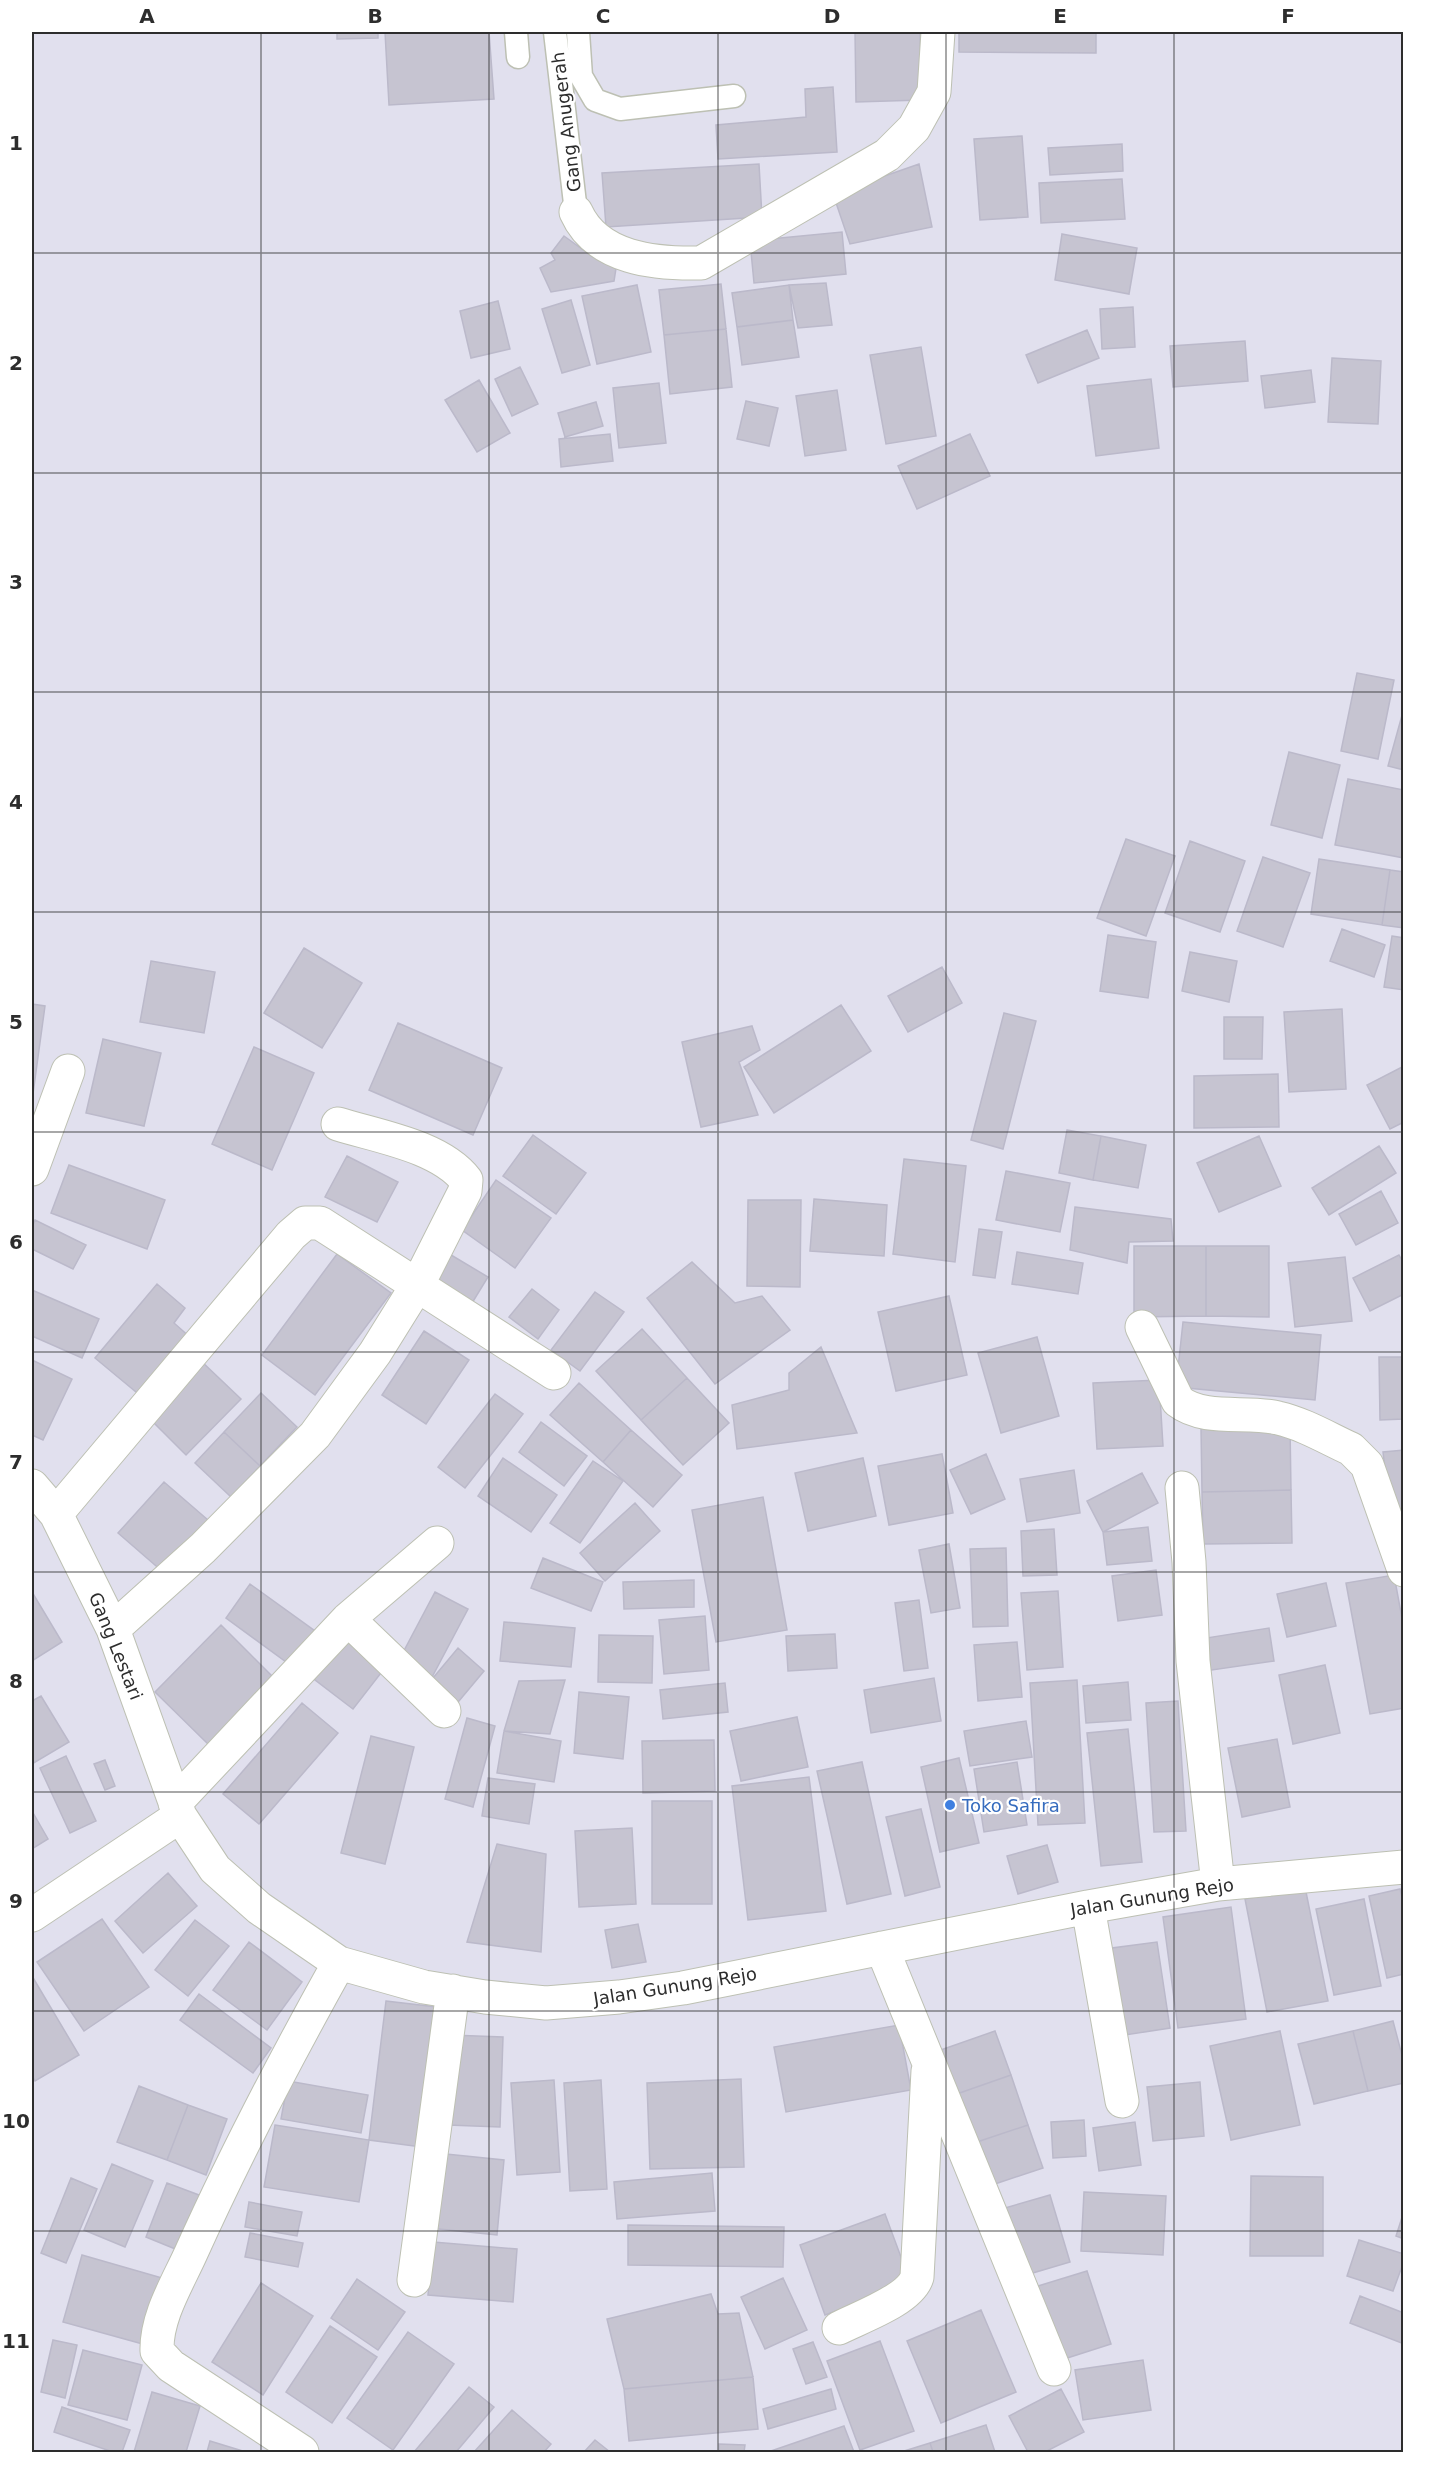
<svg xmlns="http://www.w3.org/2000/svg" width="1435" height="2484" viewBox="0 0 1435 2484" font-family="'DejaVu Sans',sans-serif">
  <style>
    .building { fill: #c6c4d1; stroke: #bbb9ca; stroke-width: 1.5 }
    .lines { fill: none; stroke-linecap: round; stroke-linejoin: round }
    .lane-casing { stroke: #bdc0b3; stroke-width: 25 }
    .street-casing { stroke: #bdc0b3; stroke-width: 35 }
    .lane { stroke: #fff; stroke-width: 22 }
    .street { stroke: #fff; stroke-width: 33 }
    .grid { fill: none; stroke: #2d2d2d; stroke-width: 1.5; stroke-opacity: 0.55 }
    .shop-dot { fill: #3f7fe0; stroke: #fff; stroke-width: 2 }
    .labels { text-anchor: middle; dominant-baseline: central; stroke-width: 4.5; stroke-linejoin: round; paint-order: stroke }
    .street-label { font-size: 18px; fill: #2d2d2d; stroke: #fff }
    .shop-label { font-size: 18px; fill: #366cbe; stroke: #fff; text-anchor: start }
    .neatline { fill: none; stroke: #2d2d2d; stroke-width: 2 }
    .grid-label { font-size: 20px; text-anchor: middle; font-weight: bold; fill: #2d2d2d }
  </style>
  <rect width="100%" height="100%" fill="#e1e0ee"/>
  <path class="building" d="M337 32H378V38L337 39Z
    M385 32H489L494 99 389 105Z
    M855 32H920L921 100 856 102Z
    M959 32H1096V53L959 52Z
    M833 87 837 152 718 159 716 125 806 117 805 89Z
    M1022 136 1028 217 980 220 974 139Z
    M1122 144 1123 171 1050 175 1048 148Z
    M759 164 762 217 606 227 602 173Z
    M919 164 932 227 850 244 833 194Z
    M1122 179 1125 219 1041 223 1039 183Z
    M842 232 846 274 754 283 750 241Z
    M1062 234 1137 248 1129 294 1055 280Z
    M564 236 593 257 617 262 614 281 551 292 540 268 555 260 551 253Z
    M826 283 832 325 798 328 789 285Z
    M721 284 726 329 664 335 659 290Z
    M637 285 651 352 597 364 582 296Z
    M789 285 793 320 737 327 732 293Z
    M571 300 590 365 562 373 542 309Z
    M498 301 510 349 471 358 460 311Z
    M1133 307 1135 347 1102 349 1100 309Z
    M793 320 799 357 742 365 737 327Z
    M726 329 732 387 670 394 664 335Z
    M1087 330 1099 358 1038 383 1026 355Z
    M1245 341 1248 381 1173 387 1170 346Z
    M921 347 936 436 886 444 870 355Z
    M1332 358 1381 361 1378 424 1328 422Z
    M520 367 538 404 512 416 495 379Z
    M1311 370 1315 402 1265 408 1261 376Z
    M1151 379 1159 448 1096 456 1087 386Z
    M479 380 510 433 477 452 445 400Z
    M659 383 666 443 619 448 613 388Z
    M837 390 846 450 805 456 796 396Z
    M746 401 778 408 769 446 737 439Z
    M596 402 603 426 565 437 558 413Z
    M610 434 613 461 561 467 559 439Z
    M970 434 990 476 917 509 898 466Z
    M1357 673 1394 680 1378 759 1341 751Z
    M1404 708V770L1388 766Z
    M1289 752 1340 765 1322 838 1271 825Z
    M1348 779 1404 790V858L1335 845Z
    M1126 839 1175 856 1146 936 1097 918Z
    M1190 841 1245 861 1220 932 1165 913Z
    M1263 857 1310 873 1283 947 1237 931Z
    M1319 859 1390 870 1382 925 1311 914Z
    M1390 870 1404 872V928L1382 925Z
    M1342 929 1385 945 1374 977 1330 961Z
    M1108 935 1156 942 1148 998 1100 991Z
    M1392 936 1404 938V990L1384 987Z
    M304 948 362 983 322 1048 264 1013Z
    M1190 952 1237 961 1229 1002 1182 991Z
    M151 961 215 972 204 1033 140 1022Z
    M942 967 962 1003 908 1032 888 996Z
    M32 1004 45 1006 32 1101Z
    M841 1005 871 1051 774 1113 744 1067Z
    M1342 1009 1346 1089 1289 1092 1284 1012Z
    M1004 1013 1036 1021 1003 1149 971 1140Z
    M1224 1017H1263L1262 1059H1224Z
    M398 1023 502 1068 473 1135 369 1090Z
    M752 1026 760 1050 739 1062 758 1115 701 1127 682 1042Z
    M103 1039 161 1053 144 1126 86 1113Z
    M254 1047 314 1073 272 1170 212 1144Z
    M1404 1066V1122L1390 1129 1367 1085Z
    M1278 1074 1279 1127 1194 1128V1076Z
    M1067 1130 1101 1136 1093 1180 1059 1173Z
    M533 1135 586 1173 556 1214 503 1176Z
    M1101 1136 1146 1145 1138 1188 1093 1180Z
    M1259 1136 1281 1186 1219 1212 1197 1163Z
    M1379 1146 1396 1173 1329 1215 1312 1188Z
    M347 1156 398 1182 377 1222 325 1197Z
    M904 1159 966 1166 955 1262 893 1254Z
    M69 1165 165 1200 147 1249 51 1213Z
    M1006 1171 1070 1183 1060 1232 996 1220Z
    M496 1180 551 1218 515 1268 462 1230Z
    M1381 1191 1398 1223 1356 1245 1339 1214Z
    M814 1199 887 1205 884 1256 810 1251Z
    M748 1200H801L800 1287 747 1286Z
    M1075 1207 1171 1219 1173 1241 1129 1242 1127 1263 1070 1250Z
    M35 1220 86 1245 73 1269 32 1249V1227Z
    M979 1229 1002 1232 995 1278 973 1275Z
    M1134 1246H1206V1316L1134 1317Z
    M1206 1246H1269V1317L1206 1316Z
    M441 1249 488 1277 469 1308 422 1281Z
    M1017 1252 1083 1263 1078 1294 1012 1284Z
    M337 1254 391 1293 315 1395 262 1355Z
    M1399 1255 1404 1264V1294L1370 1311 1353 1278Z
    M1345 1257 1352 1321 1295 1327 1288 1263Z
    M692 1262 735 1303 762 1296 790 1330 715 1384 647 1298Z
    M157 1284 185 1308 174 1323 191 1338 142 1397 95 1358Z
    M532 1289 559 1310 538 1339 509 1317Z
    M32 1290 99 1319 82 1358 32 1336Z
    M595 1292 624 1312 580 1371 551 1350Z
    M949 1296 967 1375 896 1391 878 1312Z
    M1183 1322 1321 1335 1315 1400 1176 1387Z
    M642 1329 687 1378 641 1420 596 1371Z
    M424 1331 469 1360 426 1424 382 1395Z
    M1037 1337 1059 1416 1001 1433 978 1353Z
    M821 1347 857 1433 737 1449 732 1405 789 1390V1373Z
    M1379 1357H1404V1419L1380 1420Z
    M199 1359 241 1399 186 1455 145 1414Z
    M32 1360 72 1379 43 1440 32 1435Z
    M687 1378 729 1423 683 1465 641 1420Z
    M1159 1380 1163 1446 1097 1449 1093 1383Z
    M579 1383 631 1430 603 1462 550 1415Z
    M261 1393 297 1427 260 1466 224 1432Z
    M495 1394 523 1414 465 1488 438 1467Z
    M541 1422 587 1456 564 1486 519 1452Z
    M1290 1426 1291 1490 1202 1492 1201 1428Z
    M631 1430 682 1475 653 1507 603 1462Z
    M224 1432 260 1466 231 1497 195 1463Z
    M1404 1450V1526L1392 1527 1383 1452Z
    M942 1454 953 1513 889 1525 878 1466Z
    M986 1454 1005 1499 971 1514 950 1470Z
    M503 1458 557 1495 531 1532 478 1496Z
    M863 1458 876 1516 808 1531 795 1473Z
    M593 1461 623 1481 580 1543 550 1523Z
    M1074 1470 1080 1513 1027 1522 1020 1479Z
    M1142 1473 1158 1503 1103 1532 1087 1501Z
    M164 1482 208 1520 163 1572 118 1533Z
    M1291 1490 1292 1543 1203 1544 1202 1492Z
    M763 1497 787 1630 716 1642 692 1510Z
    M635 1503 660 1531 605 1581 580 1553Z
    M1148 1527 1152 1561 1107 1565 1103 1532Z
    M1054 1529 1057 1575 1023 1576 1021 1531Z
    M949 1544 960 1608 931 1613 919 1550Z
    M1006 1548 1008 1626 973 1627 970 1549Z
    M543 1558 603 1582 591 1611 531 1588Z
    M1156 1570 1162 1615 1118 1621 1112 1576Z
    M1394 1575 1404 1629V1708L1370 1714 1346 1583Z
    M694 1580V1607L624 1609 623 1582Z
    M1326 1583 1336 1626 1287 1637 1277 1594Z
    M250 1584 322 1636 297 1670 226 1618Z
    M1058 1591 1063 1667 1027 1670 1021 1593Z
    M32 1592 62 1642 32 1661Z
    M435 1592 468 1609 431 1679 398 1662Z
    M919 1600 928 1668 904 1671 895 1603Z
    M705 1616 709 1670 664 1674 659 1620Z
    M504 1622 575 1628 571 1667 500 1661Z
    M221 1625 277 1681 211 1747 155 1692Z
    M341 1628 388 1664 353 1709 306 1673Z
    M1269 1628 1274 1661 1205 1671 1200 1639Z
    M835 1634 837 1668 788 1671 786 1636Z
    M599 1635 653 1636 652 1683 598 1682Z
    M1017 1642 1022 1697 978 1701 974 1645Z
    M458 1648 484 1671 454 1707 428 1684Z
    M1325 1665 1340 1733 1293 1744 1279 1675Z
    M934 1678 941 1721 871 1733 864 1690Z
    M565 1680 550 1734 504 1731 519 1681Z
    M1077 1680 1085 1823 1038 1825 1030 1683Z
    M1128 1682 1131 1720 1086 1723 1083 1686Z
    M725 1683 728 1712 663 1719 660 1690Z
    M579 1692 629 1697 623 1759 574 1753Z
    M41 1696 69 1742 32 1764V1701Z
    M1178 1701 1186 1831 1154 1832 1146 1703Z
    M302 1703 338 1733 259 1824 223 1794Z
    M797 1717 808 1767 741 1781 730 1731Z
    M467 1718 495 1726 473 1807 445 1799Z
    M1026 1721 1032 1757 970 1766 964 1731Z
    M1128 1729 1142 1862 1101 1866 1087 1733Z
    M504 1731 561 1741 554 1782 497 1773Z
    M371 1736 414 1747 385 1864 341 1853Z
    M1277 1739 1290 1807 1242 1817 1228 1748Z
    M714 1740 715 1791 643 1793 642 1741Z
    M66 1756 96 1821 70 1833 40 1768Z
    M959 1758 979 1843 940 1852 921 1767Z
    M105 1760 115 1786 105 1790 94 1764Z
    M862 1762 891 1894 847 1904 817 1771Z
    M1017 1762 1027 1825 984 1832 974 1769Z
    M809 1777 826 1911 748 1920 732 1786Z
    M488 1778 535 1784 529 1824 482 1816Z
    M652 1801H712V1904H652Z
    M921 1809 940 1887 905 1896 886 1817Z
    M32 1811 48 1839 32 1849Z
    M632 1828 636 1904 579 1907 575 1831Z
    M497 1844 546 1854 541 1952 467 1942Z
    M1047 1845 1058 1882 1018 1894 1007 1856Z
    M168 1873 197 1906 143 1953 115 1921Z
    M1305 1887 1328 2001 1267 2012 1245 1899Z
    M1400 1889 1404 1904V1974L1387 1978 1369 1896Z
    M1364 1899 1381 1986 1334 1995 1316 1909Z
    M1231 1907 1246 2019 1178 2028 1163 1917Z
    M102 1919 149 1987 84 2031 37 1962Z
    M195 1920 229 1946 188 1996 155 1970Z
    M638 1924 646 1962 612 1968 605 1930Z
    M249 1942 302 1982 267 2030 213 1990Z
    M1157 1942 1170 2028 1125 2035 1112 1948Z
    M32 1976 79 2055 35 2081 32 2075Z
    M199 1994 271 2048 253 2073 180 2020Z
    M386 2001 445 2008 429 2148 369 2140Z
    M1393 2021 1404 2063V2083L1368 2091 1353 2031Z
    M899 2025 911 2090 786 2112 774 2047Z
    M995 2031 1011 2075 951 2096 935 2052Z
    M1280 2031 1300 2125 1231 2140 1210 2046Z
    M1353 2031 1368 2091 1314 2104 1298 2044Z
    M450 2035 503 2037 500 2127 448 2125Z
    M1011 2075 1028 2125 968 2145 951 2096Z
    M741 2079 744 2167 650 2169 647 2083Z
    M554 2080 560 2172 517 2175 511 2083Z
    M601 2080 607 2189 570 2191 564 2083Z
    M288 2081 368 2095 361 2133 281 2119Z
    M1200 2082 1204 2136 1153 2141 1147 2087Z
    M139 2086 188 2105 167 2160 117 2142Z
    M188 2105 227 2119 206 2175 167 2160Z
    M1084 2120 1086 2156 1053 2158 1051 2122Z
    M1135 2122 1141 2165 1099 2171 1093 2128Z
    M275 2125 369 2140 359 2202 264 2187Z
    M1028 2125 1043 2168 983 2188 968 2145Z
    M436 2153 504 2160 497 2235 429 2228Z
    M112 2164 153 2181 125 2247 84 2230Z
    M712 2173 715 2211 617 2219 614 2182Z
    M1251 2176 1323 2177V2256H1250Z
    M71 2178 97 2189 66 2263 41 2253Z
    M167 2183 207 2198 185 2253 146 2237Z
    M1084 2192 1166 2196 1163 2255 1081 2251Z
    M1050 2195 1070 2262 1026 2275 1005 2208Z
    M249 2202 302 2212 297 2236 245 2227Z
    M1404 2211V2239L1396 2236Z
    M885 2214 911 2284 825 2315 800 2245Z
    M628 2225 784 2227 783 2267 628 2265Z
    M250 2233 303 2243 298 2267 245 2257Z
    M1359 2240 1404 2254V2261L1393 2291 1347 2276Z
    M433 2242 517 2249 513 2302 428 2295Z
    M82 2255 169 2280 150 2346 63 2322Z
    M1087 2271 1111 2344 1061 2360 1038 2286Z
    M783 2278 807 2330 765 2349 741 2297Z
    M357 2279 405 2312 378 2350 331 2318Z
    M261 2283 313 2316 263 2395 212 2362Z
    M711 2294 718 2314 739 2313 753 2377 624 2389 607 2319Z
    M1360 2296 1404 2313V2344L1350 2323Z
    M981 2310 1016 2392 941 2423 907 2341Z
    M330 2326 377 2357 332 2423 286 2392Z
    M408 2332 454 2364 393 2450 347 2418Z
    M53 2340 77 2345 65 2398 41 2392Z
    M880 2341 914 2431 860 2450 827 2361Z
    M813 2342 827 2377 806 2384 793 2349Z
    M83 2350 142 2365 127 2420 68 2405Z
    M1143 2360 1151 2410 1083 2420 1075 2370Z
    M753 2377 758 2429 629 2441 624 2389Z
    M469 2387 494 2407 456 2452H414Z
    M831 2389 836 2409 768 2429 763 2409Z
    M1061 2389 1084 2432 1045 2452H1028L1009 2416Z
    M152 2392 200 2406 186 2452H134Z
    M62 2407 130 2430 122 2452H113L54 2432Z
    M512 2410 551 2444 544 2452H474Z
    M986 2425 995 2452H933L930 2443Z
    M844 2426 854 2452H768Z
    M595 2440 610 2452H584Z
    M210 2441 246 2452H207Z
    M930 2443 933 2452H901Z
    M719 2444 745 2445 744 2452H719Z"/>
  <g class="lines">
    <g class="lane-casing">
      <path id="lane" d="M516 32 518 57
        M555 32 576 212
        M578 32 581 76 595 100 620 109 734 96"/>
    </g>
    <g class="street-casing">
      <path id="street" d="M576 212C597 259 655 264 701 263L887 155 914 128 934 92 938 32
        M32 1169 68 1071
        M1142 1327 1178 1401C1205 1422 1247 1410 1278 1418 1304 1424 1327 1438 1351 1449L1367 1465 1404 1570
        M32 1486 56 1514 113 1629 180 1816 215 1869 259 1908 339 1963 424 1987 485 1997 546 2003 619 1997 683 1988 1088 1907 1218 1884 1404 1867
        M1182 1488 1189 1562 1193 1661 1218 1884
        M56 1514 291 1235 305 1223H320L554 1373
        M348 1619 444 1711
        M113 1629 203 1548 315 1435 375 1353 418 1284 465 1191 466 1180C440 1146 376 1136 338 1124
        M175 1803 348 1619 437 1543
        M1088 1907 1122 2101
        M32 1915 180 1816
        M882 1948 1054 2369
        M414 2280 453 1991
        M839 2328C860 2317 910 2300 917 2277L928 2071
        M302 2452 171 2366 157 2351C156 2317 177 2284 191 2253 236 2153 286 2058 339 1963"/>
    </g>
    <use href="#lane" class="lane"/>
    <use href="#street" class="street"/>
  </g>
  <path class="grid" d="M261 32V2452M489 32V2452M718 32V2452M946 32V2452M1174 32V2452M32 253H1404M32 473H1404M32 692H1404M32 912H1404M32 1132H1404M32 1352H1404M32 1572H1404M32 1792H1404M32 2011H1404M32 2231H1404"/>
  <circle class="shop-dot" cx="950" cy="1805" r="6"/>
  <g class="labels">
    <g class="street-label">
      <text transform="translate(566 122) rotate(-97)">Gang Anugerah</text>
      <text transform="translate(116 1646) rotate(68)">Gang Lestari</text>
      <text transform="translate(1152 1897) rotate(-9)">Jalan Gunung Rejo</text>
      <text transform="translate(675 1986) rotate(-9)">Jalan Gunung Rejo</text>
    </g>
    <g class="shop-label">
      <text x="962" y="1805">Toko Safira</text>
    </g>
  </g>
  <rect width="1435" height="2484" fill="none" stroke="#ffffff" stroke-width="66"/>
  <rect x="33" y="33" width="1369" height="2418" class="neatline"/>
  <g class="grid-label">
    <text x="147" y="23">A</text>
    <text x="375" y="23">B</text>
    <text x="603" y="23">C</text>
    <text x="832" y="23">D</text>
    <text x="1060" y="23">E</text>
    <text x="1288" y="23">F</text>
    <text x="16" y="150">1</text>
    <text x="16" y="370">2</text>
    <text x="16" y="589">3</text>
    <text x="16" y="809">4</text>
    <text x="16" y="1029">5</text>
    <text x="16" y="1249">6</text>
    <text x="16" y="1469">7</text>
    <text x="16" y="1688">8</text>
    <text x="16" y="1908">9</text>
    <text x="16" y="2128">10</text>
    <text x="16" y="2348">11</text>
  </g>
</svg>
